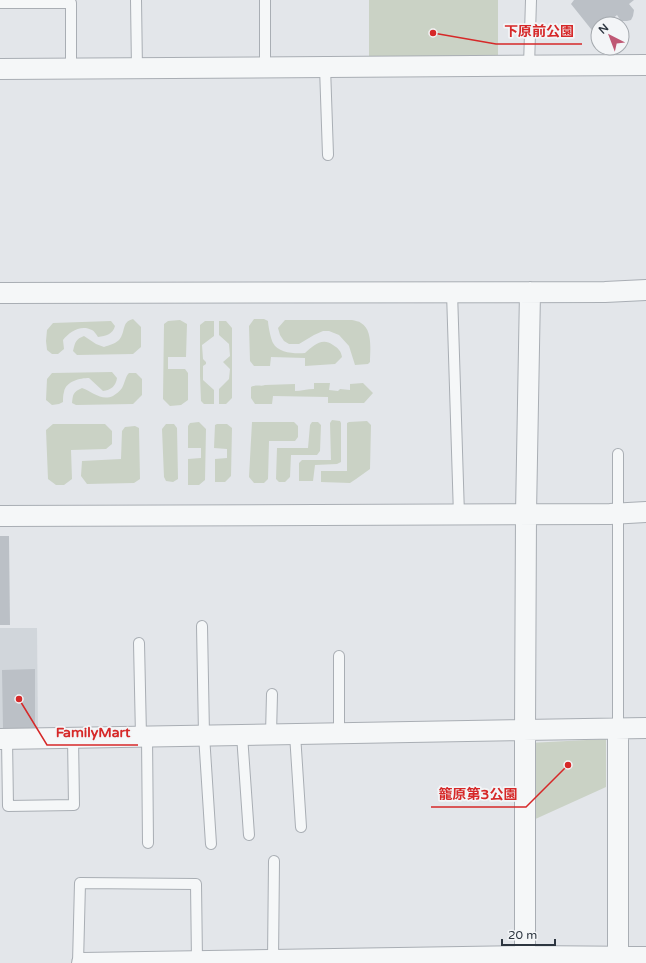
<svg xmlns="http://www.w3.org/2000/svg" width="646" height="963" viewBox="0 0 646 963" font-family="'Varela Round','Noto Sans JP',sans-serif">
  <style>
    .built { fill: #d1d6db }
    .green { fill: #cad2c5 }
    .building { fill: #bbc0c6 }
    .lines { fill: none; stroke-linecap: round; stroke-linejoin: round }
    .service-casing { stroke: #a9aeb4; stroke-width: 12 }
    .minor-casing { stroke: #a9aeb4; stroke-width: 22 }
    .service { stroke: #f5f7f8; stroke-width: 10 }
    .minor { stroke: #f5f7f8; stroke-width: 20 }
    .leader { fill: none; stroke: #d62828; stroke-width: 1.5 }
    .callout-dot { fill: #d62828; stroke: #f3f5f7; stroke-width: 1.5 }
    .callout-label { font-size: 14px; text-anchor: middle; font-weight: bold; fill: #d62828; stroke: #f3f5f7; stroke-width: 3.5; stroke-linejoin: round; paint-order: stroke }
  </style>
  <rect width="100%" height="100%" fill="#e3e6ea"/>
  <path class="built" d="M0 628H37L38 733H0Z"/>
  <path class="green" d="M369 0H498V66L369 67Z
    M133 319 141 327V347L133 354 77 355 73 351C75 342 76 339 84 336L96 344 104 347C109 345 115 344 119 340 126 332 121 322 133 319Z
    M254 319H264L268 321C268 325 271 340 273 343 278 353 295 354 305 353 313 346 322 337 333 345 338 348 341 351 342 357L335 364 305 366V358L271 357 270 366H254L250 361 249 326Z
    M180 320 187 324 186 357H168V369H185L188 373V400L181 405 170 406 163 399 164 324 168 321Z
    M285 320H352C355 321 359 321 361 323 373 330 370 350 370 362L368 364 355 365 349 346 339 335 329 331H323L314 335 299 344H289L284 341 280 335 278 328Z
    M111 321 115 326C113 334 106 336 98 337 96 334 94 331 92 330 81 324 69 332 63 340L64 349 58 354H52L47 350 46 341 47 330 53 323Z
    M205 321H214V336L202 345 203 359 206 362V364L203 366V380L214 390V404H204L201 401 200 376V325Z
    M219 321H226L232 328V398L226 404H219V389L229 379 230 369 223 362 230 356 229 344 219 335Z
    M112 372 117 378C116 386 111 390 103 391L89 378C80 378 66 381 64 392 63 395 63 398 63 402L59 404 52 405 46 400 47 379 52 373Z
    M129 373H136L142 379V395L133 404 76 405 72 403C73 394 73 392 82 388 93 392 101 401 113 396 116 394 120 391 122 388 125 383 125 377 129 373Z
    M314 383H330L329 390 338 391 340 389 350 390V384L363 383 373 393 364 403H328V397L273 396 272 404H255L251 398V387C257 384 261 387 265 385L295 384V391C301 391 307 389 314 389Z
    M332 420 340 421 341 423V462L337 464 315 465 313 481H299V463L302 460H331L330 423Z
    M367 421 371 425 370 469 356 479 350 483 321 482V471H347V423L349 422Z
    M199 422 206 429 205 480 199 485H188V459L201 458V448H188V426L190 423Z
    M252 422H294L298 426V437L295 441H269L268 479 264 483H254L249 477Z
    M312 422H318L321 425 320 451 317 455H291L290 477 285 482H279L276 479 277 448H308L310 425Z
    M53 424H105L112 431V444L106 449 71 450 72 479 64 485H56L48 479 46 430Z
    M166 424H174L177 428 178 479 173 482 166 481 164 477 162 429Z
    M217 424H227L232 428 231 476 225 482H215V459L227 458V449L214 448 215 425Z
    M135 426 139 428 140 479 134 483 87 484 81 476 82 461 121 459 122 431 125 427Z
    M606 739V787L531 821 529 743Z"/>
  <path class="building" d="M574 0H634L629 4 634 10 633 16 631 20 627 21H621L617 15 607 24H598V32L595 34 571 4Z
    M0 536H9L10 625H0Z
    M35 669V728L3 729 2 670Z"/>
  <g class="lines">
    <g class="service-casing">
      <path id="service" d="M136 0 137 69
        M265 0V67
        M0 3H71V69
        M529 66 531 0
        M325 67 328 155
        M452 292 459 515
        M618 454V728
        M202 626 204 735 211 844
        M139 643 141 736
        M339 656V733
        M271 734 272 694
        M295 734 301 827
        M242 735 249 835
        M147 736 148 843
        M7 739 8 806 74 805 73 737
        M273 960 274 861
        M78 963 80 883 196 884 197 961"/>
    </g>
    <g class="minor-casing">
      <path id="minor" d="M0 69 646 65
        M0 293 605 292 646 290
        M0 516 610 514 646 512
        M0 739 646 728
        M82 963 525 956 646 957
        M525 963V730L526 514 530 292
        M618 963V728"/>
    </g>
    <use href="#service" class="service"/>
    <use href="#minor" class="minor"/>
  </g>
  <path class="leader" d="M433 33L496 44H582M19 699L47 745H138M568 765L526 807H431"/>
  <g class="callout-dot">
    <circle cx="433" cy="33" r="4"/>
    <circle cx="19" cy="699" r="4"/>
    <circle cx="568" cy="765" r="4"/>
  </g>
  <g class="callout-label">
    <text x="539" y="36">下原前公園</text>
    <text x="93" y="737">FamilyMart</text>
    <text x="478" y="799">籠原第3公園</text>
  </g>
  <g transform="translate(610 36) rotate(318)"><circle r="19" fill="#f3f5f7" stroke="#a4a9ae"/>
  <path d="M0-3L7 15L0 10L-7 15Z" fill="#bf5874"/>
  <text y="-6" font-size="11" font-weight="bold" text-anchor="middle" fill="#2d3640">N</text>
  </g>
  <path d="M502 939v6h53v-6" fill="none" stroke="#2d3640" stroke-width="2"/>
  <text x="508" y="939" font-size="12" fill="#2d3640" stroke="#f3f5f7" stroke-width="3" paint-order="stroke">20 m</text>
</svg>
